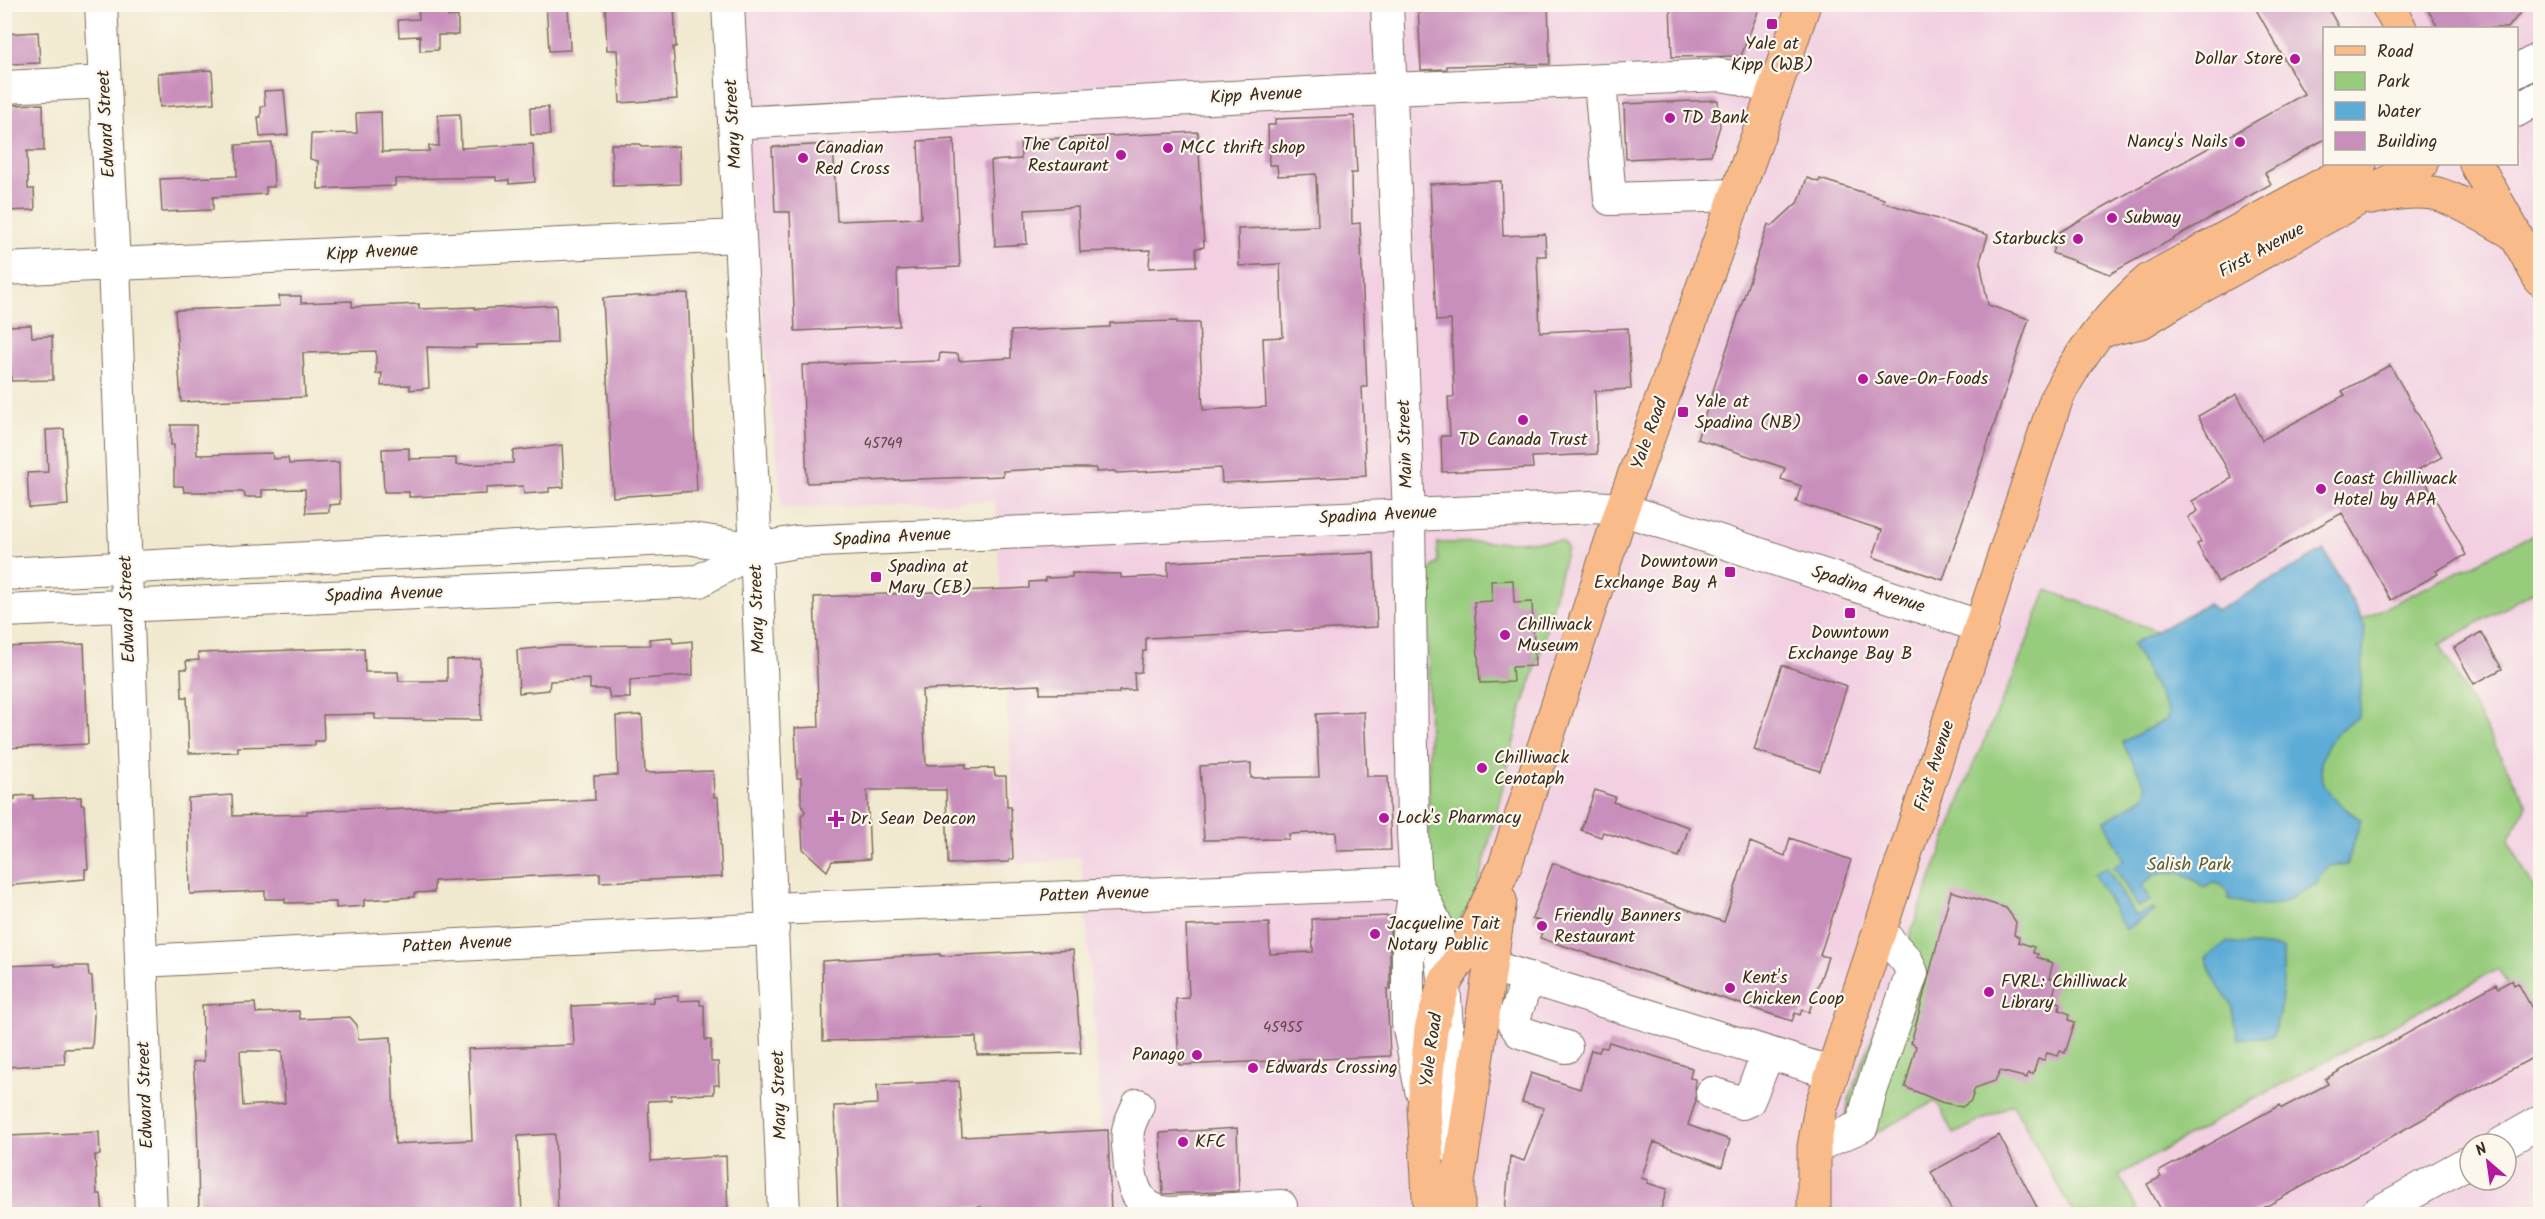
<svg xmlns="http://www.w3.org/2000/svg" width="2545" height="1219" viewBox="0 0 2545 1219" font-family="Kalam,sans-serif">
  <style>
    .built { fill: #f2d0e2; fill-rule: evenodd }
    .green { fill: #97cc7d; stroke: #697b4e; stroke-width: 1.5 }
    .water { fill: #5dacd7; stroke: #4c6b7a; stroke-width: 1.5 }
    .building { fill: #c98fbc; fill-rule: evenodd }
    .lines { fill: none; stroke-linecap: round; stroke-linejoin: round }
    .minor-casing { stroke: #7b6d5c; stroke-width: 34 }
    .major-casing { stroke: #7b6d5c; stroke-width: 35 }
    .minor { stroke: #fff; stroke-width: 32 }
    .major { stroke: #fabb8b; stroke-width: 33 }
    .poi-dot { fill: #b5179e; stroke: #fbf7ec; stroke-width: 2 }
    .labels { text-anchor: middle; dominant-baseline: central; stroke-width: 4.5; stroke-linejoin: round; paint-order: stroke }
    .number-label { font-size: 15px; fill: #5e4346 }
    .poi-label { font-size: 18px; fill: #3b2a1e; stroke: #fbf7ec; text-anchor: start }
    .street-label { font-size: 18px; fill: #3b2a1e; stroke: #fbf7ec }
    .park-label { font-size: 18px; fill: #575b3a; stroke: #fbf7ec }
  </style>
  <rect width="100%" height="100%" fill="#fbf7ec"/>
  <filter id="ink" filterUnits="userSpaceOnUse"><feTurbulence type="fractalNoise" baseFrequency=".0167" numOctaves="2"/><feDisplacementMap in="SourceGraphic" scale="12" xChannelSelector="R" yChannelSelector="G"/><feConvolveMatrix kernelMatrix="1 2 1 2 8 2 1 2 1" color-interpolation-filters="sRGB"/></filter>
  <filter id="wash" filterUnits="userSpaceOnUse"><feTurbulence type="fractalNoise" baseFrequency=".008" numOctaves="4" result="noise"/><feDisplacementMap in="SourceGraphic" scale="24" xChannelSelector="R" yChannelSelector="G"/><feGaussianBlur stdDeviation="1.35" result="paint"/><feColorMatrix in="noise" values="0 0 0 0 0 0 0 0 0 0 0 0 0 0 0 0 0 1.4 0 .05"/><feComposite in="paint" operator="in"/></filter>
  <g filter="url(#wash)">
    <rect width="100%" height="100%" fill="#f1e9cf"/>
    <path class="built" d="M730 5H2540V1214H1109L1081 857 1017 865 995 501 782 508ZM2324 28H2516V164H2324ZM2470 1144H2506V1180H2470Z"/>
    <path class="green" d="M2540 531V588L2440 644 2527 805 2508 840 2540 900V1035L2498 969 2247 1103 2119 1175 2140 1214H2074L2013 1104 1954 1134 1938 1104 1934 1102 1841 1151 1849 1100 1974 763 2013 677 2047 590 2157 631 2208 604 2217 611 2324 550 2362 619Z
      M1561 541 1567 548 1539 657 1522 708 1479 884 1469 906 1447 939 1426 877 1429 817 1428 572 1438 562 1437 543Z"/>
    <path class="water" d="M2324 550 2365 626 2359 717C2337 728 2312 756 2324 783 2331 799 2347 810 2361 820L2347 864 2329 866 2320 875 2317 884 2280 904 2256 906 2228 899V893L2220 884 2213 883 2204 888C2186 870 2160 864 2142 886L2150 901 2138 907 2114 866 2124 860 2105 821 2144 797 2147 788 2122 742 2167 719 2168 713 2132 644 2208 604 2217 611Z
      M2107 867 2134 915 2136 916 2153 908 2155 911 2125 930 2094 874Z
      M2226 942 2283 948C2284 979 2283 1007 2273 1036L2238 1039 2231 1004 2213 979 2206 958Z"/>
    <g id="blocks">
      <path class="building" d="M546 4H568L570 50 549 51Z
        M605 4H674L676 47H673L677 99 620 103 617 50H607Z
        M1418 4H1548L1550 64 1447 66V69L1421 70Z
        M1670 4H1761L1741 56 1672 57Z
        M2253 4H2326L2339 28H2325V139L2265 173 2271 184 2110 274 2052 253 2059 232 2304 94Z
        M2425 4H2527L2508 28H2438Z
        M448 6V17L458 16V35H438V50L420 51V36L399 37 398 20 419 19 418 7Z
        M38 32 40 63 10 64V58H4V34Z
        M212 70 214 103 160 107 158 73Z
        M284 90 288 135 260 137 258 117H261V107L265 106 264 91Z
        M1718 100 1720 126 1711 155 1626 159 1624 104Z
        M43 104 44 151H27L28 189H34L35 210 4 211V179H8L6 111H13L12 105Z
        M548 107 550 135H531L530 108Z
        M381 112 382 152 429 151V146H439L438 115 460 114 461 148 533 144 535 182 509 184V180L496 181V177L395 179V186L318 189V161L310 159 311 134 357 133 356 113Z
        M1354 116 1357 173H1351L1352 224 1360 223 1367 387H1362L1366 476 1222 483 1221 468 1116 473 1115 471 1096 472V468H1055L1003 471V476L807 483 802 365 939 361 940 353 958 354 959 361 1011 358V331L1110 327V323L1177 321V323H1199L1203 410 1266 407 1263 338 1283 337 1280 264 1239 266 1238 229 1318 226 1316 174 1278 176 1277 165H1269L1268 125H1275V119Z
        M1198 132 1204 247 1196 248V266L1149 268 1150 250 1080 252 1078 207 1025 210 1027 244 995 246 991 161 1021 159 1020 140Z
        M954 139 960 267 897 270 899 326 795 331 790 212H775L772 147 833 144 837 221 921 218 918 141Z
        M272 143 274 187H266V194L213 197V210L162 212 160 179 237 176 236 145Z
        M611 144H640L641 147 679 146 680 184 613 186Z
        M1807 178 1819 182 1820 179 1884 199 1883 202 1988 235 1980 261 1988 305 2029 319 1943 580 1873 557 1882 530 1796 502 1801 486 1781 479 1785 468 1697 439 1768 224 1772 226 1799 201Z
        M1501 181 1503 236 1545 234 1546 256H1537L1540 332 1628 328 1631 389 1595 391 1597 454 1532 457 1533 468 1442 472 1441 436H1450L1448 397H1454L1451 320 1436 321 1430 184Z
        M688 293 697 491 613 497 603 298Z
        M279 296H301V303L352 301V307L419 304V309L475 307V309L556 305 557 343 476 345V348L427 347 429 388 410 390V385L381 386 382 373 376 374V351L303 353 305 397 181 402 175 310 280 306Z
        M31 325 32 337 52 336 53 380 11 381 9 326Z
        M2390 365 2442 457 2419 469 2466 555 2436 571 2438 574 2391 600 2342 513 2218 582 2197 544 2201 542 2188 517 2198 511 2192 501 2232 478 2198 416 2237 394 2262 440 2345 395 2342 391Z
        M171 425H196L197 455 272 453 273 459 288 458 289 464 339 462 340 504 329 505V512L306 513 305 489 262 490V497H245L244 492H184L183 486H174V445H171Z
        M64 429 68 505 29 508 27 473 48 472 46 430Z
        M562 445 564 487 549 488V492L524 494 523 486 486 488V494L409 497V492H384L382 449 409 448V459L456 458V465L513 463V451Z
        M1374 553 1377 627 1146 638V651H1143L1141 672 1134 673 1135 690 1119 691V693L1040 694V685L922 690 926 765 966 764V769L994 768 995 776H1006L1007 807H1011L1013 859 1009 860V862L948 864 946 790H867L870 859 832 861 827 871 803 849 801 816 805 812 801 801V778H797L795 728 819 727 814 597 1029 588V582L1045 581V578L1072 577V573L1121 574V578L1168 576V562Z
        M1513 580 1514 603 1532 602 1535 666 1512 667 1513 682 1480 683 1474 602 1492 601 1491 581Z
        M2481 632 2502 669 2474 684 2454 648Z
        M672 637 673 643 692 641 693 675 630 680V698H610L608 689H590V679L550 681 549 690 519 693 517 650 559 646 650 645 649 639Z
        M84 644 88 744 4 748V647Z
        M364 648 365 672H398L399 681H447V660L480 659 481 720 375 719V714L323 715 324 741H315V745L238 747V752L189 753 187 697H182L181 669H187L186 661 199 660 198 653Z
        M1782 665 1847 686 1820 771 1754 750Z
        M1364 712 1367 776H1388L1391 850 1337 851 1336 832 1289 834V839L1204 840 1200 766 1251 763V778L1319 777 1316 714Z
        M642 715 645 773 713 771 714 797H718L722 877 600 882V873L434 881V892L414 893V897L364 900V906L336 908V902L285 903V899H265V891L190 894 188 798 232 795 233 816 307 814V811L385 808V810L595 800 594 776 618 775 616 716Z
        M1595 790 1615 797 1613 802 1689 827 1679 857 1603 832 1601 837 1581 830Z
        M33 795V799L81 797V805H84L88 869H85V879L4 886V800H15V796Z
        M1790 838 1851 860 1820 955 1828 957 1809 1012 1802 1010 1800 1015 1795 1013 1792 1021 1540 938 1543 929 1537 927 1540 921 1532 919 1553 863 1724 922 1750 842 1785 856Z
        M1951 891 2006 908 2016 922 2014 935 2019 937 2018 942 2034 947 2033 953 2038 954 2037 957 2053 963 2049 978 2054 979 2052 983 2056 984 2052 1000 2060 1003 2059 1010 2070 1014 2069 1020 2075 1022 2065 1053 2060 1051 2058 1056 2047 1053 2044 1060 2038 1059 2033 1074 2028 1073 2027 1078 2000 1071 1995 1081 1975 1088 1971 1101 1962 1107 1941 1102 1905 1087 1916 1046 1911 1043Z
        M1390 916V989H1387L1390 1056 1179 1065 1176 999 1189 998 1186 926 1269 923 1270 954 1313 952 1312 919Z
        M1073 950 1081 1053 977 1055 976 1037 823 1041 822 961 940 954V956Z
        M55 964V966H88L89 976H92L94 1016 92 1048 64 1049 65 1064 4 1067V966Z
        M2512 980 2514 985 2518 983 2541 1025V1053L2251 1215H2164L2147 1184 2161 1177 2158 1172 2280 1105 2282 1108 2328 1084 2325 1079 2473 997 2496 984 2498 988Z
        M678 996V1001L700 1000V1005H704L705 1040H711V1062H718L719 1085H714V1094L671 1095V1100L648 1101 651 1161 726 1156 728 1215H558L555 1134 518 1136 522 1213 199 1215 197 1114 193 1062 204 1061 202 1005 255 1003 256 1013 299 1011 300 1019 350 1017 357 1025 358 1039 391 1037 395 1144 472 1140 468 1049 574 1045 572 1006 653 1002V997ZM240 1051H282L285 1103 243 1106Z
        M1609 1042 1692 1068 1690 1078 1695 1079 1696 1100 1688 1125 1730 1140 1722 1167 1654 1142 1641 1178 1648 1180 1647 1183 1667 1189 1659 1215H1515L1505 1211 1510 1156 1524 1161 1544 1108 1522 1102 1531 1073 1580 1089 1591 1050 1599 1052 1601 1047 1607 1048Z
        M959 1081 962 1137 1108 1130 1111 1215H981V1207L838 1214 834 1106 878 1104 877 1085Z
        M1237 1128 1239 1191 1163 1194 1160 1133Z
        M99 1132 100 1155H95L97 1194H101L103 1214 4 1215V1140H8L9 1136Z
        M1999 1135 2041 1215H1954L1931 1172Z"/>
    </g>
  </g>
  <g filter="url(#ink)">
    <use href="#blocks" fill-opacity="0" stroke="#7b6d5c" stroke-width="1.5"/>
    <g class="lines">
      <g class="minor-casing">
        <path id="minor" d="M101 4 114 265 151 1214
          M728 4 756 549 784 1214
          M1387 4 1409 515 1413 833 1416 883 1408 934V1023L1421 1090
          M2516 72 2540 58
          M1600 81 1610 199 1736 195
          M4 87 105 82
          M2516 111 2540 97
          M734 123 1344 91 1721 75 1738 78 1775 90
          M4 269 739 236
          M4 574 687 538 756 549 796 542 1593 507 1622 509 1982 627
          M4 611 699 581 756 549
          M1416 883 1436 924 1444 984 1455 1149
          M772 909 1416 883
          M141 961 773 929
          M1490 966 1833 1073
          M1528 978 1513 1022 1520 1032 1566 1047
          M1712 1093 1742 1103 1749 1100 1768 1053
          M1138 1105C1135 1113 1129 1123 1128 1131 1127 1139 1128 1148 1129 1155 1130 1183 1136 1212 1170 1213L1281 1206
          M2501 1144 2540 1122
          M1814 1147 1862 1126 1871 1091 1912 973 1907 961 1880 931
          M2375 1214 2470 1161"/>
      </g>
      <g class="major-casing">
        <path id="major" d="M2387 4 2400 28
          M2476 164 2540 279
          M2371 198C2391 194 2412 190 2432 193 2451 195 2496 223 2515 234
          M2101 331 2141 322 2175 301 2421 164
          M1430 1214 1424 1107 1431 1029 1444 984 1464 952 1505 866 1622 509 1767 111 1804 4
          M1458 1214V1183L1500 900
          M1814 1214V1147L1821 1107 2057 397C2081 351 2110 313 2149 280L2360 164"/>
      </g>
      <use href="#minor" class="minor"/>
      <use href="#major" class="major"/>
    </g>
  </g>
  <g class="poi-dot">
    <rect x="1766" y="18" width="12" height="12" rx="3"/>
    <circle cx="2295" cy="59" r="6"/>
    <circle cx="1670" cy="118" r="6"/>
    <circle cx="2240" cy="142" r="6"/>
    <circle cx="1168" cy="148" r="6"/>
    <circle cx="1121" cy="155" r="6"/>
    <circle cx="803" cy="158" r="6"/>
    <circle cx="2112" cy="218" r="6"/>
    <circle cx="2078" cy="239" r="6"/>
    <circle cx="1863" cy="379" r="6"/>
    <rect x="1677" y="406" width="12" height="12" rx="3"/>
    <circle cx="1523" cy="420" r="6"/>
    <circle cx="2321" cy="489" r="6"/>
    <rect x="1724" y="566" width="12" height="12" rx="3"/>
    <rect x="870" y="571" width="12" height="12" rx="3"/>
    <rect x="1844" y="607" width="12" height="12" rx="3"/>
    <circle cx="1505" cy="635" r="6"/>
    <circle cx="1482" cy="768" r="6"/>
    <circle cx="1384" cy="818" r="6"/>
    <path d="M833 810h6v6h6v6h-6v6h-6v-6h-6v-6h6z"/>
    <circle cx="1542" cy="926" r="6"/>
    <circle cx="1375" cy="934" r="6"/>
    <circle cx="1730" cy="988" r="6"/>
    <circle cx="1989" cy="992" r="6"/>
    <circle cx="1197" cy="1055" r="6"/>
    <circle cx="1253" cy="1068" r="6"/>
    <circle cx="1183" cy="1142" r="6"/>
  </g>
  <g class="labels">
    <g class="number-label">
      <text x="883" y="444">45749</text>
      <text x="1283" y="1028">45955</text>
    </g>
    <g class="poi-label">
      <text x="1772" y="44" text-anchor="middle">Yale at<tspan x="1772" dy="21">Kipp (WB)</tspan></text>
      <text x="2283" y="59" text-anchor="end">Dollar Store</text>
      <text x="1682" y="118">TD Bank</text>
      <text x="2228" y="142" text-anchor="end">Nancy's Nails</text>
      <text x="1109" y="145" text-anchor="end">The Capitol<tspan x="1109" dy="21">Restaurant</tspan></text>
      <text x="815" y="148">Canadian<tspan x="815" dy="21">Red Cross</tspan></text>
      <text x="1180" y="148">MCC thrift shop</text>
      <text x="2124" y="218">Subway</text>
      <text x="2066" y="239" text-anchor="end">Starbucks</text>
      <text x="1875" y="379">Save-On-Foods</text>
      <text x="1695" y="402">Yale at<tspan x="1695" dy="21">Spadina (NB)</tspan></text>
      <text x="1523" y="440" text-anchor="middle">TD Canada Trust</text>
      <text x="2333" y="479">Coast Chilliwack<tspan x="2333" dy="21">Hotel by APA</tspan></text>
      <text x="1718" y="562" text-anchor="end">Downtown<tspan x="1718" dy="21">Exchange Bay A</tspan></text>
      <text x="888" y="567">Spadina at<tspan x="888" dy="21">Mary (EB)</tspan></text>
      <text x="1517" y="625">Chilliwack<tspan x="1517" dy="21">Museum</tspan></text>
      <text x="1850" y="633" text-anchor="middle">Downtown<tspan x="1850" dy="21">Exchange Bay B</tspan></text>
      <text x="1494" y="758">Chilliwack<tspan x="1494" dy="21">Cenotaph</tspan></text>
      <text x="1396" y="818">Lock's Pharmacy</text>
      <text x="850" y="819">Dr. Sean Deacon</text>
      <text x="1554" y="916">Friendly Banners<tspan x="1554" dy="21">Restaurant</tspan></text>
      <text x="1387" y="924">Jacqueline Tait<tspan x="1387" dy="21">Notary Public</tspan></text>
      <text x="1742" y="978">Kent's<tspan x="1742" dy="21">Chicken Coop</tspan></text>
      <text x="2001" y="982">FVRL: Chilliwack<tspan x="2001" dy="21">Library</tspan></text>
      <text x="1185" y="1055" text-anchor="end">Panago</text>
      <text x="1265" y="1068">Edwards Crossing</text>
      <text x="1195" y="1142">KFC</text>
    </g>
    <g class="street-label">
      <text transform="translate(1256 96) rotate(-3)">Kipp Avenue</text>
      <text transform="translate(107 124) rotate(-93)">Edward Street</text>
      <text transform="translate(734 124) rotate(-93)">Mary Street</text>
      <text transform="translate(2262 251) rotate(-29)">First Avenue</text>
      <text transform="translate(372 253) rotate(-3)">Kipp Avenue</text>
      <text transform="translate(1650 434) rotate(-70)">Yale Road</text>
      <text transform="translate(1406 444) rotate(-92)">Main Street</text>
      <text transform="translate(1378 516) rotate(-3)">Spadina Avenue</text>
      <text transform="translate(892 538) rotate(-3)">Spadina Avenue</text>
      <text transform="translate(1868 590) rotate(18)">Spadina Avenue</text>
      <text transform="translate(384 595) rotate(-2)">Spadina Avenue</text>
      <text transform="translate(128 609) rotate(-92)">Edward Street</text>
      <text transform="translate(758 609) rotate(-92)">Mary Street</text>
      <text transform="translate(1935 766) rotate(-72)">First Avenue</text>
      <text transform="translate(1094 895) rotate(-2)">Patten Avenue</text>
      <text transform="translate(457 945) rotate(-3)">Patten Avenue</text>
      <text transform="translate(1432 1050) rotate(-82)">Yale Road</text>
      <text transform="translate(146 1095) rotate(-92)">Edward Street</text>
      <text transform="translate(780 1095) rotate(-92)">Mary Street</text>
    </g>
    <g class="park-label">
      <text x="2189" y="865">Salish Park</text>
    </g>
  </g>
  <rect width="2545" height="1219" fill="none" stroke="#fbf7ec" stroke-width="24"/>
  <rect x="2323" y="27" width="195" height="138" fill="#fbf7ec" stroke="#aea59a" stroke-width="1.5"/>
  <rect x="2335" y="46" width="30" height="9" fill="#fabb8b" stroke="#aea59a" stroke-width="1.5"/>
  <text x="2377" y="57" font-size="18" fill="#3b2a1e">Road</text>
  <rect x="2335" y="72" width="30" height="18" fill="#97cc7d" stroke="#aea59a" stroke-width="1.5"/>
  <text x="2377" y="87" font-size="18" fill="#3b2a1e">Park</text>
  <rect x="2335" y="102" width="30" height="18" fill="#5dacd7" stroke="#aea59a" stroke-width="1.5"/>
  <text x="2377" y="117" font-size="18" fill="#3b2a1e">Water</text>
  <rect x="2335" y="132" width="30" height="18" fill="#c98fbc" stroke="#aea59a" stroke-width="1.5"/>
  <text x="2377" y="147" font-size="18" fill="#3b2a1e">Building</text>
  <g transform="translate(2488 1162) rotate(331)"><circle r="28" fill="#fbf7ec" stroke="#aea59a" stroke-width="1.5"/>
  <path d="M0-4.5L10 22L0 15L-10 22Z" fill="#b5179e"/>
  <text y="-9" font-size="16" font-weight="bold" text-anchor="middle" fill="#3b2a1e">N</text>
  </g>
</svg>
